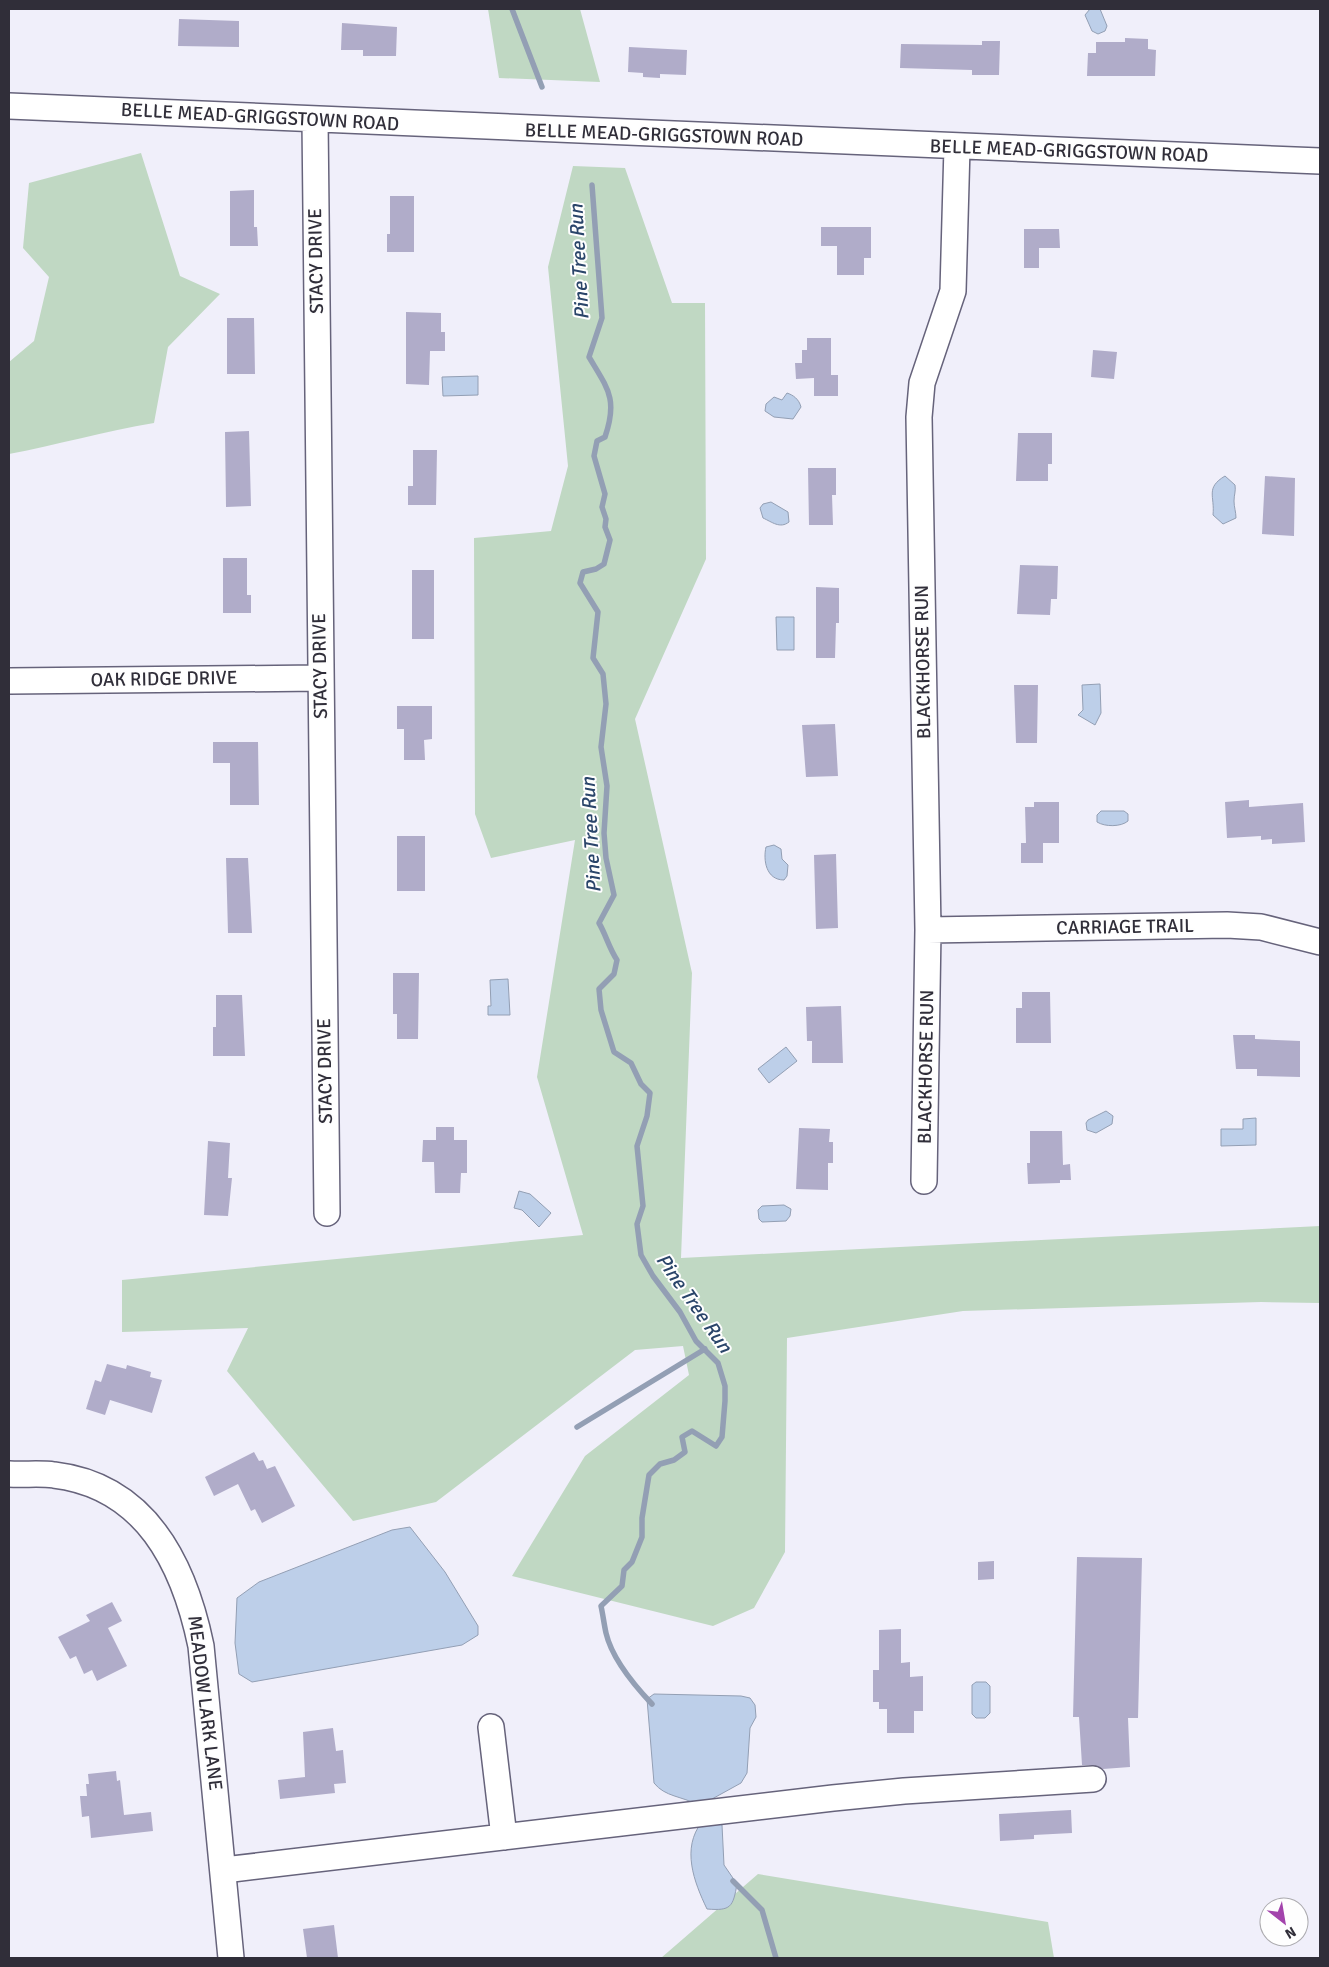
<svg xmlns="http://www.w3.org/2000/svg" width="1329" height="1967" viewBox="0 0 1329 1967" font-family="Signika,sans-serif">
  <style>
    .green { fill: #c0d8c3 }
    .water { fill: #bdcfe9; stroke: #939fb4 }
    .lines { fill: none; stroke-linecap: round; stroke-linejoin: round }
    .stream { stroke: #939fb4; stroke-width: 5.5 }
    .building { fill: #b0acc9 }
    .minor-casing { stroke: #66637b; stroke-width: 28 }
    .minor { stroke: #fff; stroke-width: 25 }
    .labels { text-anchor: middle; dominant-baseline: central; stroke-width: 4; stroke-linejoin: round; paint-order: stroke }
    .street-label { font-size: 19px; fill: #302e39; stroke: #fefefe }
    .water-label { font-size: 20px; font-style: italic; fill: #2a456a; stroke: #fefefe }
  </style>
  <rect width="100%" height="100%" fill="#f0effa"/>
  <path class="green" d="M488 9H580L600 82 499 78Z
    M141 153 180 276 220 294 168 347 154 423C105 431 57 445 9 454V362L34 341 49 277 23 248 29 183Z
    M573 166 625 168 672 303H705L706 559 635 719 692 973 681 1258 1320 1226V1303L1261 1302 963 1311 787 1338 785 1552 754 1608 713 1626 512 1576 585 1456 689 1375 683 1346 635 1350 436 1502 353 1521 227 1371 248 1328 122 1332V1280L583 1235 537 1077 575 840 491 858 475 814 474 538 551 531 568 466 548 267Z
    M758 1874 1048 1922 1054 1958H661Z"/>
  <path class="water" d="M1090 9H1100L1107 26 1105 31 1098 34 1092 31 1085 15Z
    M478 376V395L443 396 442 377Z
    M787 393C793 395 799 399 801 407L793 419 774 417 765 411 766 404 774 397 782 400Z
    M1225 476 1235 485C1236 491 1234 495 1234 501 1234 507 1236 512 1236 518L1223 524 1213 515C1215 496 1205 488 1225 476Z
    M771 502 788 512 789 522C780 529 772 522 763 518L760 508 763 504Z
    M776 617H794V650H777Z
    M1100 684 1101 713 1095 725 1078 715 1083 710 1082 685Z
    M1101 811H1124L1128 814V821C1121 827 1105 827 1097 822V815Z
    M774 845 781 849 782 859 788 865 787 876 784 880C766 880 763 860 766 847Z
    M508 979 510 1015H488V1006H491L490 980Z
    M786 1047 797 1061 769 1083 758 1069Z
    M1106 1111 1113 1116 1112 1124 1096 1133 1087 1130 1086 1123 1088 1120Z
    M1256 1118V1145L1221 1146V1129H1243V1119Z
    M519 1191 530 1194 551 1213 539 1227 522 1210 514 1208Z
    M784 1205 791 1209 790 1216 786 1221 762 1222 759 1219 758 1210 762 1206Z
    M410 1527 445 1572 478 1626V1635L462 1645 252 1682 239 1674 235 1643 237 1598 259 1582 392 1530Z
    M976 1682H986L990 1686V1713L985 1718H976L972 1714V1685Z
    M654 1694 741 1696 750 1698 755 1705 756 1717 750 1728 747 1773 741 1783 712 1799 707 1806 711 1820 722 1825 724 1865 737 1884C733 1907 731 1911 707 1909 694 1882 681 1848 702 1822L698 1805C682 1796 665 1797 654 1783L647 1699Z"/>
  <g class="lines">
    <path class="stream" d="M512 9 542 87
      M592 185 602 318 589 357C608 389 618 399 605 437L597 441 594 456 605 494 602 507 606 519 605 527 610 540 604 564 596 569 583 572 580 583 598 612 593 658 603 674 606 704 601 747 607 786 604 833 606 858 614 895 599 923C606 935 609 948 617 960L614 974 599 989 601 1010 614 1052 631 1063 641 1084 650 1093 647 1116 637 1146 643 1206 637 1224 641 1255 653 1276 680 1312 696 1341 718 1363 725 1386V1401L722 1437 716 1446 692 1431 682 1437 685 1452 674 1460 660 1464 649 1475 642 1518V1537L632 1562 624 1570 622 1586 601 1606C603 1615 604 1624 606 1633 612 1659 634 1685 652 1704
      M577 1427 705 1349
      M733 1881 762 1910 776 1958"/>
  </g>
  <path class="building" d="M179 19 239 21V47L178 46Z
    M342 23 397 27 396 56H363V50H341Z
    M1125 38 1148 39V49L1156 50 1155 76H1087L1088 53H1096V42H1125Z
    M982 41H1000L999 75H972V70L900 68 901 44 982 45Z
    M629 47 687 50 686 75 660 74V78L643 77V73L628 72Z
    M254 190V227H257L258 246H230V191Z
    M390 196H414V252H387V234H390Z
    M821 227H871V258H864V275H837V246H821Z
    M1024 229H1059L1060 248H1039V268H1024Z
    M406 312 441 313V332H445V351H430L429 385 406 384Z
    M227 318H254L255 374H227Z
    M807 338H831V375H838V396H814V378L796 379 795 363H802V350H807Z
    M1093 350 1117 352 1114 379 1091 377Z
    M249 431 251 506 226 507 225 432Z
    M1018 433H1052V464H1048V481H1016Z
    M413 450H437L436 505H408V486H413Z
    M808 468H836V495H832L833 525H809Z
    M1265 476 1295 478 1294 536 1262 534Z
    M223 558H247V595H251V613H223Z
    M1020 565 1058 566 1057 599H1051L1050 615 1017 614Z
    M412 570H434V639H412Z
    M816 587 839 588V623H836L835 658H816Z
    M1014 685H1038L1037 743H1016Z
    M397 706H432V739L424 740 425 760H404V729H397Z
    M835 724 838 776 806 777 802 725Z
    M213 742H258L259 805H230V763H213Z
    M1249 800V807L1303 803 1305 842 1272 844V839L1261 840V836L1227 838 1225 802Z
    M1034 802H1059V843H1043V863H1021V843H1026L1025 807H1034Z
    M397 836H425V891H397Z
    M836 854 838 928 816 929 814 855Z
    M226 858H248L252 933H228Z
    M393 973H419L418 1039H397V1014H393Z
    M1022 992H1050L1051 1043H1016V1008H1022Z
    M216 995H242L245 1056H213V1027H216Z
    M841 1006 843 1063H812V1041H807L806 1007Z
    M1233 1035H1255V1039L1300 1041V1077L1257 1076V1069H1236Z
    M436 1127H454V1140H467V1173H461L460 1193H435L434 1162H422L423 1140H436Z
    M799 1128 830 1129 829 1142H833V1163H828V1190L796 1189Z
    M1030 1131H1062L1063 1165 1070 1164 1071 1180H1060V1183L1028 1184 1027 1163H1030Z
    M208 1141 230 1143 228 1178H232L228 1216 204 1215Z
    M107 1364 126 1369 127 1365 151 1372 150 1377 162 1380 152 1413 110 1400 105 1415 86 1409 95 1380 101 1382Z
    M254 1452 259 1461 263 1460 267 1469 275 1466 295 1506 262 1523 255 1509 251 1511 238 1484 214 1496 205 1477Z
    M1077 1557 1142 1558 1138 1718H1128L1130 1767 1103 1769 1093 1765H1082L1079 1717H1073Z
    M994 1561V1579L978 1580V1562Z
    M112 1602 122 1621 108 1628 127 1666 97 1681 92 1670 84 1674 76 1656 70 1659 58 1637 90 1621 86 1615Z
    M901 1629V1663L910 1662V1677L923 1676V1711H914V1733H887V1709H879V1702H873V1670H879V1630Z
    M333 1728 336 1751 343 1750 346 1783 334 1784 335 1793 280 1799 278 1780 305 1777 303 1732Z
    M116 1771 117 1781 120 1780 124 1815 151 1812 153 1831 91 1838 89 1816 82 1817 80 1796H87L86 1784H89L88 1774Z
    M1071 1810 1072 1833 1034 1835V1839L1000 1841 999 1814Z
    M334 1925 338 1958H307L303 1929Z"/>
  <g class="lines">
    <g class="minor-casing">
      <path id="minor" d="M9 106 1320 161
        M315 120 327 1213
        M9 681 320 678
        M928 930 1227 925 1261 927 1320 942
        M924 1181 928 930 919 417 922 383 953 291 957 147
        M9 1474C24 1475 40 1473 54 1475 146 1486 184 1564 201 1646L231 1958
        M491 1727 504 1837
        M224 1870 833 1798 904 1791 1093 1779"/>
    </g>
    <use href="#minor" class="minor"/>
  </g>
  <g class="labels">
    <g class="street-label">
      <text transform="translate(260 117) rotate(3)">BELLE MEAD-GRIGGSTOWN ROAD</text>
      <text transform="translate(664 135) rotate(2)">BELLE MEAD-GRIGGSTOWN ROAD</text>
      <text transform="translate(1069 151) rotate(2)">BELLE MEAD-GRIGGSTOWN ROAD</text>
      <text transform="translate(316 261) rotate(-91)">STACY DRIVE</text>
      <text transform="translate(923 662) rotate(-91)">BLACKHORSE RUN</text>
      <text transform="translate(320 666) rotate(-91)">STACY DRIVE</text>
      <text transform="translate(164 679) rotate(-1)">OAK RIDGE DRIVE</text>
      <text transform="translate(1125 927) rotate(-1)">CARRIAGE TRAIL</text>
      <text transform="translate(926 1067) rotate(-89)">BLACKHORSE RUN</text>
      <text transform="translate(325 1071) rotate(-91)">STACY DRIVE</text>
      <text transform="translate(205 1703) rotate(83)">MEADOW LARK LANE</text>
    </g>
    <g class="water-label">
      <text transform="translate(579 262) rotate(-93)">Pine Tree Run</text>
      <text transform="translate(591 835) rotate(-93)">Pine Tree Run</text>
      <text transform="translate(694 1303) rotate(55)">Pine Tree Run</text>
    </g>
  </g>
  <rect width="1329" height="1967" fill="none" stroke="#302e39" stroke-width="20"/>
  <g transform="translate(1284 1922) rotate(149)"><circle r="24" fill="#fefefe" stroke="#acabaf"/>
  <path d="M0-4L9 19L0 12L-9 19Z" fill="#a343ac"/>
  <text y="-8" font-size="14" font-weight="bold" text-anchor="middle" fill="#302e39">N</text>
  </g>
</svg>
